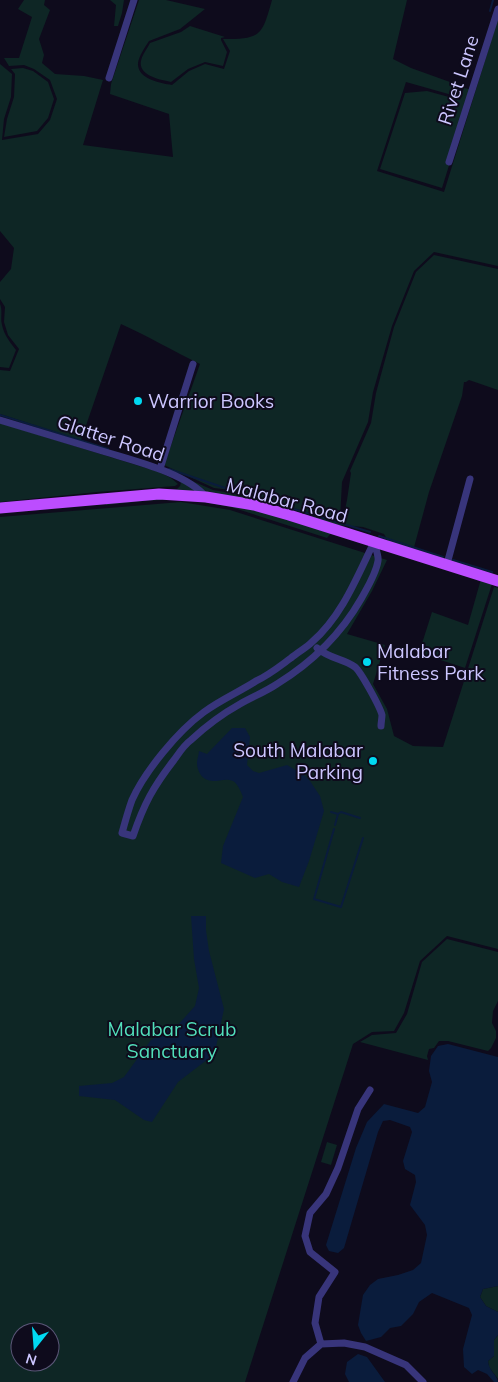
<svg xmlns="http://www.w3.org/2000/svg" width="498" height="1382" viewBox="0 0 498 1382" font-family="Mulish,sans-serif">
  <style>
    .green { fill: #0e2625; fill-rule: evenodd }
    .water { fill: #0a1c3c }
    .lines { fill: none; stroke-linecap: round; stroke-linejoin: round }
    .stream { stroke: #0a1c3c; stroke-width: 2 }
    .street { stroke: #38357b; stroke-width: 7 }
    .primary { stroke: #bc4dff; stroke-width: 11 }
    .poi-dot { fill: #00d9f1; stroke: #0e0b1c; stroke-width: 2 }
    .labels { text-anchor: middle; dominant-baseline: central; stroke-width: 4; stroke-linejoin: round; paint-order: stroke }
    .street-label { font-size: 19px; fill: #ccc6ff; stroke: #0e0b1c }
    .poi-label { font-size: 19px; fill: #ccc6ff; stroke: #0e0b1c; text-anchor: start }
    .park-label { font-size: 19px; fill: #52dfbb; stroke: #0e0b1c }
  </style>
  <rect width="100%" height="100%" fill="#0e0b1c"/>
  <path class="green" d="M24 0H45L44 5 50 10 39 39 44 55 42 63 55 74 84 76 103 80 83 145 173 157 169 114 110 94 111 84 139 0H166L205 9 180 29 149 41C145 47 139 56 138 63 137 79 160 83 172 85L189 71 205 64 224 69 230 51 223 39C261 39 262 36 272 0H407L393 59 411 68 461 86 459 97 406 82 377 171 444 192 498 19V266L434 252 414 271 392 326 373 392 368 422 342 482 340 520 307 512 231 490 214 488 164 465 200 364C173 351 148 336 121 324L81 440 0 414V370L10 371 19 349 8 335 4 322 5 307 0 299V282L11 269 14 248 0 231V64L12 74 11 97 4 119 2 140 38 134 50 120 57 99 50 80 34 69 24 65 9 66 4 58H19L32 17 18 9Z
    M110 0H124L122 13 118 26H114L116 5Z
    M190 26 225 37 221 38V40L227 52 223 66 205 62 188 69 171 82C161 80 138 76 141 61 142 55 147 49 150 43L181 32Z
    M480 66 442 188 380 169 405 93 427 91 460 100 464 88 469 89 474 84Z
    M23 68 33 71 48 82 54 99 48 118 37 131 4 137 7 119 14 97 15 74 11 69Z
    M434 255 498 269V390L469 380 466 382H464L462 396 429 492 413 551 389 543 384 534 363 527 337 525 255 502 106 494 177 489 180 486 181 483 165 469 213 490 231 493 306 515 341 522 343 520 347 500 351 473 350 471 371 423 376 393 394 327 416 272Z
    M0 304C3 311 0 318 2 325 4 335 10 342 16 350L9 368 0 367Z
    M0 423 159 472 171 478 178 484 175 486 97 492 0 502Z
    M159 498 206 500 253 509 332 532 327 538 231 507 210 503 182 499 143 501 106 505V502Z
    M181 502 230 510 387 560 372 591 347 634 385 645 373 684 387 709 394 736 413 746 443 747 494 587 498 588V949L447 936 420 961 404 1013 394 1031 372 1032 353 1044 245 1382H0V517ZM20 1332H50V1362H20Z
    M481 579 492 584 465 668 419 653 432 612 468 625Z
    M447 939 498 952V1001L493 1011 492 1023 496 1031V1038L491 1048 488 1051 448 1041H439L434 1048 429 1049 427 1056 428 1060 360 1042 372 1035 396 1033 407 1014 422 962Z
    M327 1142 337 1145 331 1165 321 1162Z
    M498 1286V1312L486 1306 480 1297 483 1289Z
    M498 1335V1379L489 1367 488 1361 494 1356V1340Z"/>
  <path class="water" d="M232 728H245L250 737 247 765 253 771 259 773 287 765 304 775 310 781 320 796 324 811 309 861 299 887 282 882 269 874 255 878 221 863 223 846 243 797C241 792 238 784 233 781 226 778 220 781 213 781 203 781 197 772 197 763 197 759 199 754 199 751L207 754Z
    M191 916H206V930L209 951 224 1009 216 1047 208 1059 178 1082 152 1122 144 1120 115 1100 79 1096V1086L112 1083 124 1077 151 1040 177 1026 195 1006 199 988 194 959Z
    M448 1044 498 1057V1286L483 1289 480 1297 486 1306 498 1312V1335L494 1340V1356L488 1361C489 1372 497 1374 498 1382H494L487 1374 478 1370 472 1374 464 1367 463 1349 472 1315 469 1308 432 1293 419 1302 413 1314 401 1326 390 1328 381 1337 366 1341 361 1333 358 1325 363 1295 370 1285 378 1279 398 1275 413 1270 421 1263 427 1235 425 1225 410 1205 416 1182 415 1175 405 1169 403 1161 412 1132 410 1127 390 1120 383 1121 378 1132 344 1248 338 1253 329 1251 326 1245 356 1148 367 1122 384 1104 418 1113 425 1107 432 1082 429 1071 431 1056 438 1046Z
    M358 1354 367 1357 385 1382H349L345 1374 347 1362Z"/>
  <g class="lines">
    <path class="stream" d="M490 11 493 0
      M0 415 108 449
      M169 469 234 491 370 532
      M379 536 443 557
      M453 560 492 572
      M331 812 338 814
      M335 825 338 814 341 812 360 818
      M334 829 314 899 341 907 363 838"/>
    <path class="street" d="M109 78 134 0
      M449 162 498 9
      M0 420C33 430 66 440 99 450 130 460 185 472 206 497
      M160 469 193 364
      M374 542C375 548 379 555 378 561 376 574 367 588 361 599 341 634 311 663 277 684 265 692 252 697 240 704 222 714 206 726 191 740 184 745 179 753 174 760 153 787 144 804 133 836L122 833C125 822 128 811 132 800 145 771 178 731 204 712 220 700 239 692 256 681 269 675 280 666 291 658 298 652 306 648 312 642 342 616 357 577 374 542Z
      M447 564 470 479
      M317 648C330 659 342 658 355 667 361 672 380 707 382 715 382 718 381 723 381 726
      M321 1344 315 1323 319 1297 335 1272 310 1252 305 1236 310 1213 326 1194 338 1168 358 1109 370 1090
      M293 1382 305 1358 321 1344 344 1343 365 1347 406 1365 423 1382"/>
    <path class="primary" d="M0 508 159 494 206 497 254 505 289 515 498 581"/>
  </g>
  <g class="poi-dot">
    <circle cx="138" cy="401" r="5"/>
    <circle cx="367" cy="662" r="5"/>
    <circle cx="373" cy="761" r="5"/>
  </g>
  <g class="labels">
    <g class="street-label">
      <text transform="translate(458 80) rotate(-72)">Rivet Lane</text>
      <text transform="translate(111 438) rotate(18)">Glatter Road</text>
      <text transform="translate(287 500) rotate(15)">Malabar Road</text>
    </g>
    <g class="poi-label">
      <text x="148" y="401">Warrior Books</text>
      <text x="377" y="651">Malabar<tspan x="377" dy="22">Fitness Park</tspan></text>
      <text x="363" y="750" text-anchor="end">South Malabar<tspan x="363" dy="22">Parking</tspan></text>
    </g>
    <g class="park-label">
      <text x="172" y="1029">Malabar Scrub<tspan x="172" dy="22">Sanctuary</tspan></text>
    </g>
  </g>
  <g transform="translate(35 1347) rotate(197)"><circle r="24" fill="#0e0b1c" stroke="#5a5677"/>
  <path d="M0-4L9 19L0 12L-9 19Z" fill="#00d9f1"/>
  <text y="-8" font-size="14" font-weight="bold" text-anchor="middle" fill="#ccc6ff">N</text>
  </g>
</svg>
